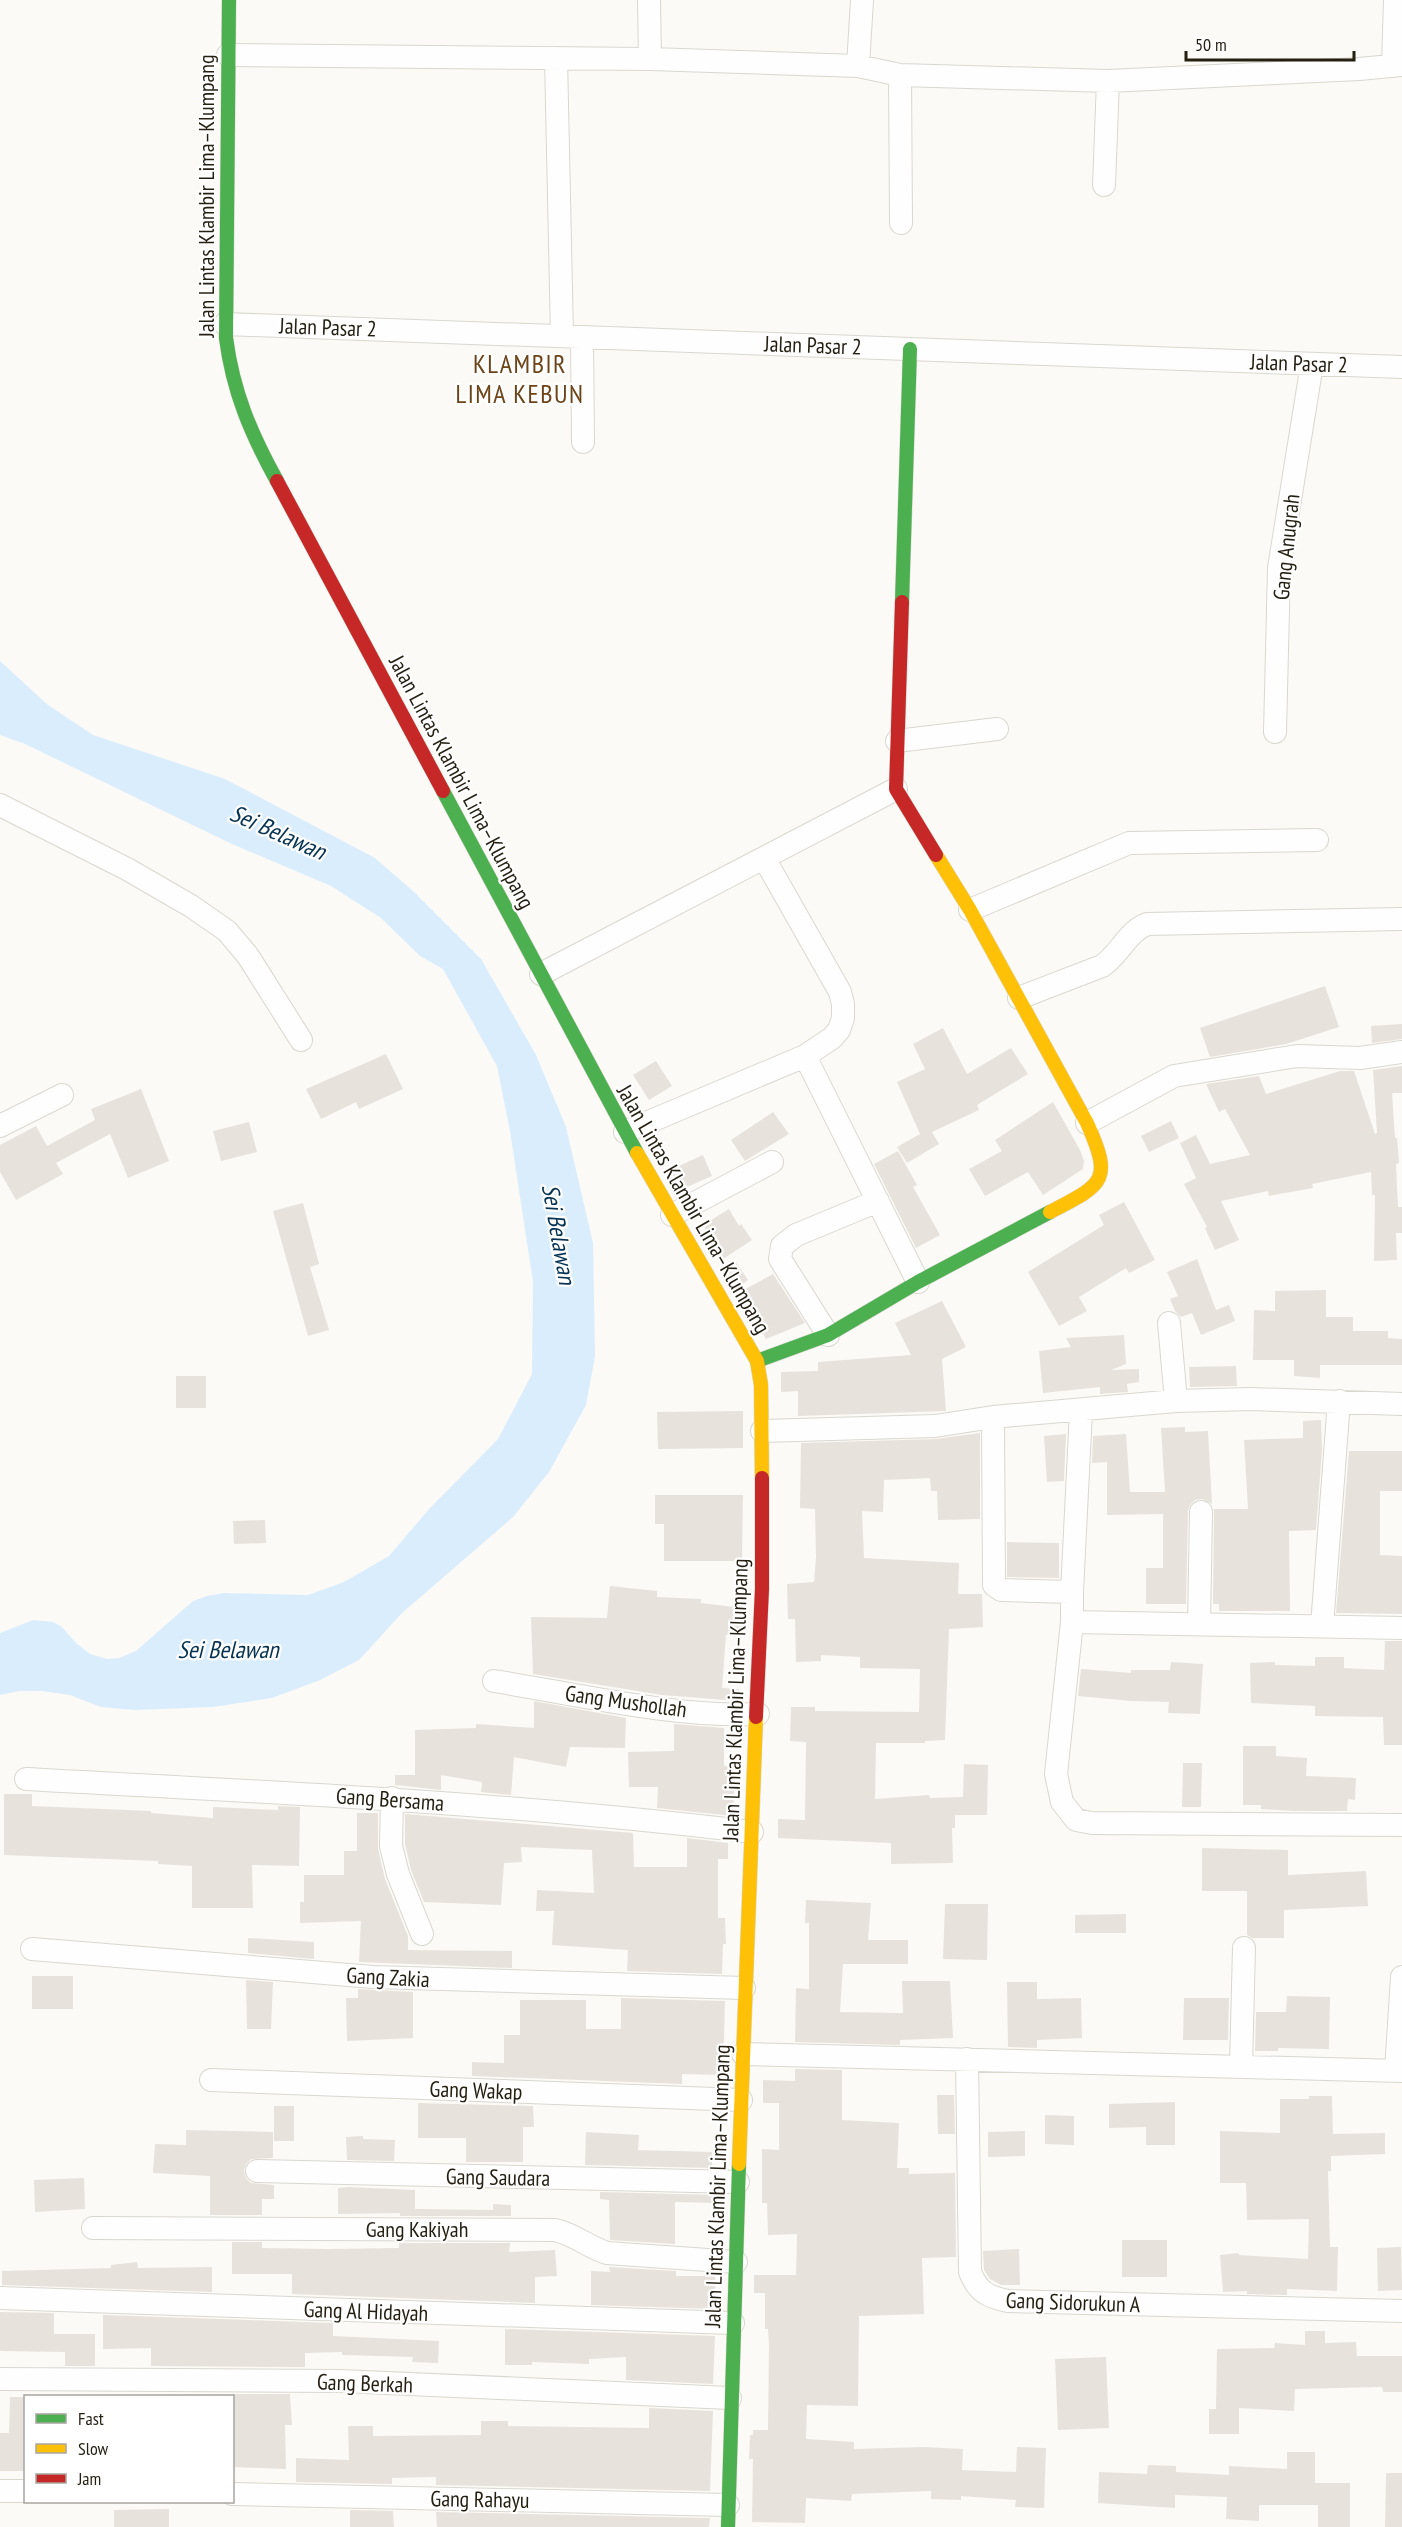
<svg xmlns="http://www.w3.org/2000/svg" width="1402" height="2527" viewBox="0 0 1402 2527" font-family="'PT Sans Narrow',sans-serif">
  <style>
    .water { fill: #daedfc }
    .building { fill: #e8e2dc }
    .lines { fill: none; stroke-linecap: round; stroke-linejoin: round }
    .street-casing { stroke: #dad7cf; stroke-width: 24 }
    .fast-casing { stroke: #dad7cf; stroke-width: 15 }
    .slow-casing { stroke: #dad7cf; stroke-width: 15 }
    .jam-casing { stroke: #dad7cf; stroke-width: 15 }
    .street { stroke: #fefefe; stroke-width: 22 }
    .fast { stroke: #4caf50; stroke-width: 14 }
    .slow { stroke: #ffc107; stroke-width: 14 }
    .jam { stroke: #c62828; stroke-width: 14 }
    .labels { text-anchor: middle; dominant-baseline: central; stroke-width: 4.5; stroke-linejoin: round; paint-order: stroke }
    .street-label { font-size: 22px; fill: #251f12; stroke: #fff }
    .water-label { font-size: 24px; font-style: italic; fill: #063353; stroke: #fff }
    .quarter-label { font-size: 26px; letter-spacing: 1.5px; fill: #6c4418; stroke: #fff }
  </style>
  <rect width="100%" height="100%" fill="#fbfaf6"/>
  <path class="water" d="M0 661 48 705 93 735 225 779 375 858 413 891 481 959 536 1055 566 1127 593 1243 595 1356 586 1405 549 1472 513 1517 402 1613 359 1660 320 1680 272 1698 213 1707 135 1710 101 1707 70 1695 42 1691H19L0 1695V1633L33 1620 53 1622 62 1627 77 1644 90 1654 107 1659 119 1658 136 1651 193 1601 207 1596 224 1593 308 1595 344 1582 389 1556 430 1508 498 1439 532 1374 533 1282 510 1131 497 1066 443 969 420 956 381 918 331 886 232 844 25 744 0 735Z"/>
  <path class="building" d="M1325 986 1339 1027 1286 1044 1210 1057 1200 1028Z
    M1402 1024V1039L1372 1043 1371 1026Z
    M943 1028 967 1074 1011 1048 1028 1074 977 1105 979 1110 932 1132 939 1144 907 1163 897 1147 920 1134 897 1082 925 1069 913 1044Z
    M386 1054 403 1089 359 1109 356 1102 321 1119 306 1089Z
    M656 1061 672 1086 649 1100 633 1075Z
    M1402 1066V1093H1392L1395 1138H1397L1399 1163 1396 1164 1398 1207H1402V1233H1396L1397 1260 1374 1261 1375 1195H1372L1371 1172 1312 1184 1313 1188 1269 1196 1268 1191 1221 1201 1239 1240 1215 1250 1205 1228 1207 1227 1184 1184 1196 1178 1180 1143 1196 1135 1210 1164 1250 1155 1225 1109 1219 1112 1206 1084 1259 1076 1266 1094 1340 1071H1354L1375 1134 1377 1133 1373 1070Z
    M141 1089 169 1161 128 1178 110 1134 56 1163 63 1174 16 1200 0 1172V1145L36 1126 47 1146 95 1120 91 1109Z
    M1053 1102 1080 1150 1084 1161 1083 1169 1043 1195 1028 1172 985 1196 969 1169 1002 1151 995 1140Z
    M773 1112 789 1134 745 1161 731 1140Z
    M1171 1121 1179 1138 1149 1152 1141 1136Z
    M249 1122 257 1152 221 1161 213 1131Z
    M898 1151 917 1185 913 1187 940 1235 916 1248 874 1164Z
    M703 1155 712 1176 680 1190 670 1170Z
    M1124 1202 1155 1260 1129 1273 1126 1268 1079 1297 1087 1311 1059 1326 1028 1272 1104 1225 1099 1215Z
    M303 1203 319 1264 310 1267 329 1330 308 1336 273 1211Z
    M729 1209 739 1226 741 1224 752 1240 723 1259 703 1225Z
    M1197 1259 1216 1310 1229 1305 1235 1321 1201 1335 1192 1313 1181 1317 1175 1311 1170 1299 1178 1296 1167 1272Z
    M736 1262 748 1280 737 1288 725 1269Z
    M773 1274 805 1323 766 1339 740 1292Z
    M1326 1290V1317H1353V1331H1388V1338L1402 1339V1365H1320V1378L1294 1376V1360H1253L1254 1310 1275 1311V1291Z
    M942 1301 966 1347 942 1359 946 1411 798 1416V1391L781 1392V1372L818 1371V1362L911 1355 895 1323Z
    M1124 1335 1126 1364 1111 1370 1139 1369V1382L1127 1384 1128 1392 1100 1394V1387L1043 1393 1039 1351 1071 1347 1066 1338Z
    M1236 1366 1237 1386 1190 1387 1189 1367Z
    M176 1376H206V1408H176Z
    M743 1411V1448L658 1449 657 1412Z
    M1321 1420 1322 1450 1316 1530 1289 1531 1290 1611H1219V1604H1213L1214 1509H1248L1244 1440 1303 1438V1421Z
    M1185 1427V1432L1208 1431 1212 1504 1202 1499 1195 1500 1190 1505 1188 1511 1186 1604H1146V1568H1163V1514L1107 1515V1462L1092 1463 1093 1436 1126 1434 1130 1492H1165L1161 1428Z
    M980 1433V1519L938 1520 937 1491H931L930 1478 884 1480 883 1512 862 1511 864 1558 959 1563 958 1594H982L983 1627 949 1629 945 1740 925 1741V1743H876L875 1799 929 1795 930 1798 963 1797 964 1764 988 1765 987 1815H955V1828H952L953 1863 891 1864V1843L778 1838V1819L805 1820 806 1742 790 1741 791 1707H815V1711L919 1712 920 1669 860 1668V1657L821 1655V1661L796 1662 795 1619H788L787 1584 814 1582 816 1557 815 1509 800 1508 801 1443 936 1439Z
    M1066 1434 1064 1481 1047 1482 1044 1436Z
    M1349 1451H1402V1491H1380V1555L1402 1556V1614L1336 1613Z
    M655 1495H743L742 1561H664V1524H655Z
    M265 1520 266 1543 234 1544 233 1521Z
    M1007 1542 1059 1543V1578L1007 1577Z
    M610 1586 657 1591V1597L701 1599V1603L742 1608 741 1635H726L722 1688 739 1689 738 1701 662 1695 533 1674 531 1617 607 1618Z
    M1385 1641H1402V1745H1384L1383 1717 1315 1716V1706L1251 1703 1250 1663 1275 1662V1665L1315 1666V1657H1344V1668L1384 1670Z
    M1171 1662 1203 1664 1200 1714 1168 1713 1169 1702 1131 1701 1078 1696 1081 1669 1131 1673V1670H1170Z
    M534 1701 626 1718 625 1748 570 1747 566 1767 514 1757 511 1795 481 1792 482 1782 441 1775V1790L395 1785V1775H415V1730L476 1728V1724L534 1728Z
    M674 1724 724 1728V1766L735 1767 733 1816 657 1808 658 1787H629L628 1752 674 1751Z
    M1243 1746H1276V1756L1307 1758 1306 1776 1356 1778 1355 1800 1348 1799 1347 1811H1293L1261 1809V1805H1243Z
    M1183 1763H1202L1201 1807H1182Z
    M4 1794H32V1806L151 1811V1813L213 1818V1807L278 1810V1806L300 1807 299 1866 252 1865 253 1908H192V1866L158 1864V1861L4 1855Z
    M357 1813H378V1849L385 1879 408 1936V1950L512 1951V1968L359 1962 361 1921 300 1923V1902H304V1875H344V1851H357Z
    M405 1814 633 1833 634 1867H687V1838L728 1843V1859H718V1918H725L726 1944H723L722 1974 627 1971 628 1950 552 1945 554 1911H536L537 1890 594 1893 592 1850 521 1847 522 1862 504 1863 501 1905 424 1902 411 1870 405 1844Z
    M1202 1848 1288 1850V1875L1366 1871 1368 1906 1284 1910V1938H1252L1247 1935V1891H1202Z
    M806 1900 871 1903 868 1940H908V1964H843L840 2012 903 2013 902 1981H950L953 2038 900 2040V2045L795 2042 796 1988 809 1989V1923H805Z
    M945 1904H988L987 1960 943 1959Z
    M1126 1914V1933H1075V1915Z
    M248 1938 314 1942V1959L248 1953Z
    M32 1976H73V2009H32Z
    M246 1980 273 1982 271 2029H247Z
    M1007 1982H1037V1999L1081 1998 1082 2038 1037 2040V2048L1008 2047Z
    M358 1989 413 1992V2038L347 2041 346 1998H358Z
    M1287 1996 1330 1997 1329 2049 1278 2048V2051H1255L1256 2012H1286Z
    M621 1998 725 2001 723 2075 682 2074V2084L472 2076V2062L504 2063V2035H520V2000H586V2029H621Z
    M1184 1998H1229L1228 2040H1183Z
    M795 2069 842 2070V2120L899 2123 897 2168H909V2174L955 2173 956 2257 922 2258 924 2314 859 2316 858 2406 807 2405 806 2439 854 2442V2449L924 2447 963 2449 962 2470 1016 2472 1017 2447 1046 2448 1044 2508 1015 2507 1016 2500 961 2496V2500L931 2499V2491L852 2494 851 2501 806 2498 805 2523 752 2522 753 2459H749L750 2435H753V2430H768L769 2344 768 2329H765V2293H754V2275H796L797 2234 768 2235 767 2203H762V2149L779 2150V2103H763V2080L795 2081Z
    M937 2095H954L955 2134H938Z
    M1309 2096H1332L1333 2134 1385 2133V2154L1331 2156V2171H1328L1330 2247H1338L1337 2291 1287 2289V2295L1247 2294V2291L1223 2292 1220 2255 1238 2253 1239 2255 1308 2259 1309 2219 1247 2220 1246 2183H1220V2131L1280 2133V2099H1309Z
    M1175 2102V2145H1146V2127L1109 2128V2104Z
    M418 2103 533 2106 534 2127H523V2162H466V2138H418Z
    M274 2106H294V2141H274Z
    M1045 2115 1074 2116V2145L1045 2144Z
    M186 2130 273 2132V2158L251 2159 246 2164 244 2170 246 2178 251 2183 274 2185V2199H262V2215H210V2176L153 2173 155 2144 186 2145Z
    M1025 2131V2156L988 2157V2132Z
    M586 2132 639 2135 638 2150 712 2152V2168L585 2165Z
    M363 2136V2139L395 2140 394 2161 347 2160 346 2137Z
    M84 2178 85 2209 35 2212 34 2180Z
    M348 2187 415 2190V2209L493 2210V2204L511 2205V2216H400V2213L338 2214V2188Z
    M600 2192 719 2195V2203L675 2202V2244L610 2240 609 2200 600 2199Z
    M1122 2240H1167V2277H1122Z
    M232 2242H262V2248L329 2249 399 2248V2243H510L509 2252 555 2250 557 2276 535 2277V2303L292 2294V2274H232Z
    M1401 2247 1402 2290 1378 2291 1377 2248Z
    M1019 2249 1020 2285H1001L990 2279 984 2270 983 2251Z
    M137 2262 138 2268 212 2267V2292L2 2285V2271L111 2268V2265Z
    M609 2267 676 2271V2276H715L716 2309 591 2305V2271L610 2272Z
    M0 2312 54 2313V2334H95V2366H65V2352L0 2351Z
    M103 2315 333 2323V2336L439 2341 438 2363 412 2362 413 2357 342 2355V2352L305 2353V2367L151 2366V2348L103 2349Z
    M505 2329 715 2336 713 2384 626 2380V2357L589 2359V2364L532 2362V2365H505Z
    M1305 2331H1325V2343L1356 2342 1357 2356H1402V2392H1383L1382 2387 1295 2389 1294 2411 1239 2408V2434H1209V2409H1216L1217 2349 1274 2348 1275 2343 1305 2345Z
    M1106 2357 1109 2428 1058 2430 1055 2359Z
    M232 2394H290L292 2425H285L286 2469 232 2467Z
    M10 2397H26V2471H0V2433H9Z
    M649 2408 713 2411 710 2491 436 2485V2477L392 2478V2484L296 2482V2458L349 2460 348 2426H373V2436L481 2435V2421H508V2426L649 2428Z
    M1287 2452H1315V2483H1350V2527H1318V2505H1259V2521L1226 2519 1227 2497 1175 2495V2508L1098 2503 1099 2472 1147 2474 1148 2465 1176 2466V2472L1229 2475V2466L1287 2469Z
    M1386 2473H1402V2527H1385Z
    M169 2509V2527H114V2510Z
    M350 2510 393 2511 394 2527H350Z
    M436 2512 710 2518 709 2527H437Z"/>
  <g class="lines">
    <g class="street-casing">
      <path id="street" d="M649 0 650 59
        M228 55 650 59 858 66 900 75 1108 81 1359 69 1402 65
        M556 58 562 336
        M858 66 862 0
        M1393 66 1395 0
        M900 75 901 223
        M1104 185 1108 81
        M225 324 1402 367
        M582 337 583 442
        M1275 732 1279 568 1312 364
        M897 741 997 729
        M0 805 127 869 191 906 227 931 248 956 301 1040
        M970 910 1129 843 1317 840
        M541 974 896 789
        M1019 998 1102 966C1120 954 1127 932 1147 924L1402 919
        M805 1056 918 1282
        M1087 1123 1174 1076 1297 1056 1360 1058 1402 1052
        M0 1126 62 1095
        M625 1132 805 1056 832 1038 839 1030 843 1018V1004L840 992 764 858
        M672 1215 772 1162
        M1169 1323 1176 1401
        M828 1335 780 1259 782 1246 796 1235 878 1201
        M1081 1411 1072 1592V1622L1056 1774 1062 1802 1076 1820 1092 1823 1402 1825
        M993 1417 994 1585 1001 1590 1072 1592
        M762 1431 935 1426 993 1417 1176 1401 1251 1399 1402 1404
        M1072 1622 1402 1628
        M1199 1624 1201 1512
        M1322 1626 1339 1401
        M494 1681C576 1694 676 1718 758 1714
        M26 1779C268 1792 511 1803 752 1832
        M392 1798 391 1846 398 1874 422 1934
        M32 1949 373 1977 744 1988
        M743 2054 1402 2071
        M967 2059 970 2272C978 2292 988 2297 1008 2301L1402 2311
        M1241 2067 1244 1948
        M1396 2071 1402 1977
        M211 2080 741 2100
        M257 2171 738 2182
        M93 2228 555 2230C574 2234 588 2247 607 2253L736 2262
        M0 2298 733 2323
        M0 2379 341 2381 730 2398
        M0 2491H26
        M232 2494 728 2505"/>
    </g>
    <g class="fast-casing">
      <path id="fast" d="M229 0 226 338C233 392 251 434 277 481
        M902 602 910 349
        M443 791 637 1153
        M757 1361 828 1335 918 1282 1050 1212
        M728 2527 739 2164"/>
    </g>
    <g class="slow-casing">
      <path id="slow" d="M936 855 970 910 1087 1123C1113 1181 1104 1184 1050 1212
        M637 1153 757 1361 761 1385 762 1478
        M739 2164 756 1717"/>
    </g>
    <g class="jam-casing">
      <path id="jam" d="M277 481 443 791
        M902 602 896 789 936 855
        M756 1717 762 1589V1478"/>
    </g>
    <use href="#street" class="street"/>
    <use href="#fast" class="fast"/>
    <use href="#slow" class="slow"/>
    <use href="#jam" class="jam"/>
  </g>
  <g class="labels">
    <g class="street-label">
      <text transform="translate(206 196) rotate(-90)">Jalan Lintas Klambir Lima–Klumpang</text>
      <text transform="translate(328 327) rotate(2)">Jalan Pasar 2</text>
      <text transform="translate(813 345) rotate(2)">Jalan Pasar 2</text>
      <text transform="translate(1299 363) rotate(2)">Jalan Pasar 2</text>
      <text transform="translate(1286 547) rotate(-84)">Gang Anugrah</text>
      <text transform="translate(462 782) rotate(62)">Jalan Lintas Klambir Lima–Klumpang</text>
      <text transform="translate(694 1209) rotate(60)">Jalan Lintas Klambir Lima–Klumpang</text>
      <text transform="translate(735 1700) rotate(-88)">Jalan Lintas Klambir Lima–Klumpang</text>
      <text transform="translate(626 1701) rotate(8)">Gang Mushollah</text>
      <text transform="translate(390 1799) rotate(4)">Gang Bersama</text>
      <text transform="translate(388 1977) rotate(3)">Gang Zakia</text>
      <text transform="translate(476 2090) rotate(2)">Gang Wakap</text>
      <text transform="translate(498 2177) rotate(1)">Gang Saudara</text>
      <text transform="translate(717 2186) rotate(-88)">Jalan Lintas Klambir Lima–Klumpang</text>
      <text x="417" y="2229">Gang Kakiyah</text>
      <text transform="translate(1073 2302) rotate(2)">Gang Sidorukun A</text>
      <text transform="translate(366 2311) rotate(2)">Gang Al Hidayah</text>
      <text transform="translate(365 2383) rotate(2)">Gang Berkah</text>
      <text transform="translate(480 2499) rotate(1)">Gang Rahayu</text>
    </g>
    <g class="water-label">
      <text transform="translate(278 832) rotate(24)">Sei Belawan</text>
      <text transform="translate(559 1234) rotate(80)">Sei Belawan</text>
      <text x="228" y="1649">Sei Belawan</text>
    </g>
    <g class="quarter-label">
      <text x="520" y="363">KLAMBIR<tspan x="520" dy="30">LIMA KEBUN</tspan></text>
    </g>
  </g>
  <rect x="24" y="2395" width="210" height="108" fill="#ffffff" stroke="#a8a5a0" stroke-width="1.5"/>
  <rect x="36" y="2414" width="30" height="9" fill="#4caf50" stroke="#a8a5a0" stroke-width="1.5"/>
  <text x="78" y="2425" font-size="18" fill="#251f12">Fast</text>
  <rect x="36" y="2444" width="30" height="9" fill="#ffc107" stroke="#a8a5a0" stroke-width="1.5"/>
  <text x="78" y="2455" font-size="18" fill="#251f12">Slow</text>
  <rect x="36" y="2474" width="30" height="9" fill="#c62828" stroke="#a8a5a0" stroke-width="1.5"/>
  <text x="78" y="2485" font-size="18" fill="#251f12">Jam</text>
  <path d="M1186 51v9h168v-9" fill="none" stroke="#251f12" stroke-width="3"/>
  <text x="1195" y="51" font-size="18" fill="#251f12" stroke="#ffffff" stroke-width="4.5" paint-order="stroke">50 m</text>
</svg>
